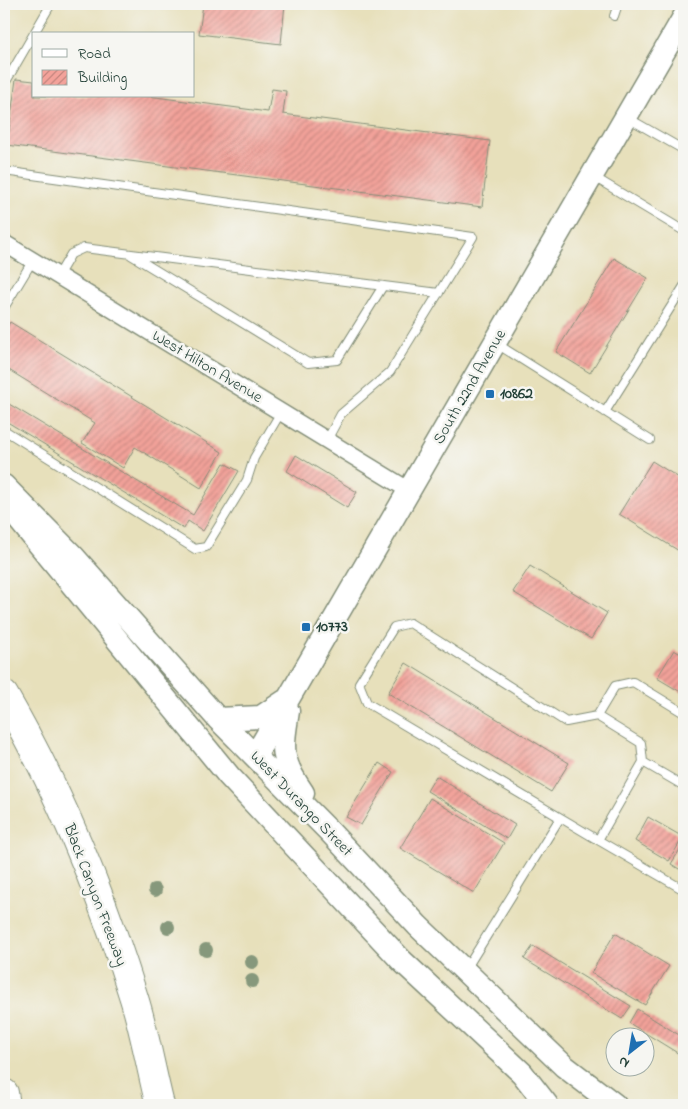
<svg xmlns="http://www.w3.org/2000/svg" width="688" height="1109" viewBox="0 0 688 1109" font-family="'Indie Flower',sans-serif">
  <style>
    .building { fill: url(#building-hatch) }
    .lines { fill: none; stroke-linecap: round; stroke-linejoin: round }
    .lane-casing { stroke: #838e78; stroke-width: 10 }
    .street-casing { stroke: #838e78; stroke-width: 19 }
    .secondary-casing { stroke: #838e78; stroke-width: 25 }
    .highway-casing { stroke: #838e78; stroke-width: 30 }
    .lane { stroke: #fff; stroke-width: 8 }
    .street { stroke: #fff; stroke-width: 16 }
    .secondary { stroke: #fff; stroke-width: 22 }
    .highway { stroke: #fff; stroke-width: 28 }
    .tree { fill: #86987c }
    .poi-dot { fill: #1f6fb2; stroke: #f6f6f2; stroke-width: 2 }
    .labels { text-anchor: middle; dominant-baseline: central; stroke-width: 5; stroke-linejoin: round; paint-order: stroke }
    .street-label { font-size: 16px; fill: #1f3d34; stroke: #f6f6f2 }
    .poi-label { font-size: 16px; font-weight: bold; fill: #1f3d34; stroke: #f6f6f2; text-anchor: start }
  </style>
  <defs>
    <pattern id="building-hatch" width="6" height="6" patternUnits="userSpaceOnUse" patternTransform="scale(1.25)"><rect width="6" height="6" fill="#f3a29a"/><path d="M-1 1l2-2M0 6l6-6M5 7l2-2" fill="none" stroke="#c4857e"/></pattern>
  </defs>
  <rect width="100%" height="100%" fill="#f6f6f2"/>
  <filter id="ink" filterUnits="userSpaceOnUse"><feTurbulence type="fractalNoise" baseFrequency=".02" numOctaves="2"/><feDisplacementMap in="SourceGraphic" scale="10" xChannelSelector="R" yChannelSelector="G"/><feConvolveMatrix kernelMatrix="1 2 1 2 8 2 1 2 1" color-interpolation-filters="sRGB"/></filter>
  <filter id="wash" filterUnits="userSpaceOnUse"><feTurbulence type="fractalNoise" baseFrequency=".0096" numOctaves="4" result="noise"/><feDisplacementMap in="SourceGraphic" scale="20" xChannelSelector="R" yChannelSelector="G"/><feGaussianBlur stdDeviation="1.12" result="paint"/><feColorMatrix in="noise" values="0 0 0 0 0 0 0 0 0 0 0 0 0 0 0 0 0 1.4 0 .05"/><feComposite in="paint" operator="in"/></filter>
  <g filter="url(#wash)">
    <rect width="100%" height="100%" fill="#e7e0bb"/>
    <g id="blocks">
      <path class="building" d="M203 4H285L281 44 199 34Z
        M16 79 34 81V96H148L268 112 272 89 286 91 283 114 490 141 482 207 7 145Z
        M614 258 648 278 590 373 556 352Z
        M10 322 222 452 201 488 135 447 123 468 82 443 95 423 4 367V332Z
        M4 401 193 515 224 463 239 471 203 531 188 521 184 529 4 420Z
        M296 455 357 492 347 508 287 471Z
        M652 461 684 481V554L619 514Z
        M530 566 607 613 591 639 513 592Z
        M674 650 684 656V694L657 678Z
        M406 663 569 763 551 792 388 693Z
        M379 763 393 772 361 825 346 817Z
        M436 776 515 825 507 839 427 791Z
        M430 798 504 843 474 893 400 848Z
        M648 817 683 837 669 861 635 841Z
        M684 843V872L671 864Z
        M615 933 669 966 645 1005 591 973Z
        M533 946 631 1006 622 1019 524 959Z
        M637 1009 684 1038V1057L629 1023Z"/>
    </g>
  </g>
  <g filter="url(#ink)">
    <use href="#blocks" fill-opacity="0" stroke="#838e78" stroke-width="1"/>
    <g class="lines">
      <g class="lane-casing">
        <path id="lane" d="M614 16 618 4
          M4 85 51 4
          M628 118 684 150
          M4 171 473 237 390 372 341 414 327 440
          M594 177 684 231
          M131 255 308 363 337 360 383 286
          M58 276 71 254 84 248 439 293
          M4 308 33 260
          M497 344 650 440
          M605 412 684 286
          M4 430 195 549 206 547 247 480 254 458 281 412
          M684 713 633 682 615 686 597 716 566 722 410 623 394 627 359 683 367 703 598 840 643 762 684 786
          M597 716 641 743 643 762
          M598 840 684 890
          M466 969 560 818"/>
      </g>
      <g class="street-casing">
        <path id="street" d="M4 243 410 491"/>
      </g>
      <g class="secondary-casing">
        <path id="secondary" d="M4 486 74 557 218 719 330 832 418 926 564 1066 615 1105
          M16 516 229 776 402 961 522 1073 547 1105
          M288 711C282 749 280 760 303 793
          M218 719 261 717 285 701
          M255 756 684 17"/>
      </g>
      <g class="highway-casing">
        <path id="highway" d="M4 695C58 788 102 895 134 998 145 1033 151 1070 160 1105
          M4 1093 6 1105"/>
      </g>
      <use href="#lane" class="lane"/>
      <use href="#street" class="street"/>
      <use href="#secondary" class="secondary"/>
      <use href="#highway" class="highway"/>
    </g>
    <g class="tree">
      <circle cx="155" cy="890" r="7"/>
      <circle cx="168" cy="927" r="7"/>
      <circle cx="206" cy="950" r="7"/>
      <circle cx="252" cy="962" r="7"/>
      <circle cx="252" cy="981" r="7"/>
    </g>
  </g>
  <g class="poi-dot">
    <rect x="485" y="389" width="10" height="10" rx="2.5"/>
    <rect x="301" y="622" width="10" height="10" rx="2.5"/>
  </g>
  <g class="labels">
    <g class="street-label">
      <text transform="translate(207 367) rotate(31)">West Hilton Avenue</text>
      <text transform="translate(470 387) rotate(-60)">South 22nd Avenue</text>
      <text transform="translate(301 804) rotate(46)">West Durango Street</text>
      <text transform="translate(95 895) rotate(69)">Black Canyon Freeway</text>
    </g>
    <g class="poi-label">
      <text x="500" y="394">10862</text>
      <text x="316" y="627">10773</text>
    </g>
  </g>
  <rect width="688" height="1109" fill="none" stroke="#f6f6f2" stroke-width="20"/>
  <rect x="32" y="32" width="162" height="65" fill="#f6f6f2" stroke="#a0aca6"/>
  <rect x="42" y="49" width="25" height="8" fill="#ffffff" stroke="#a0aca6"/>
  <text x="78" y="58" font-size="15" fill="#1f3d34">Road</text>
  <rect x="42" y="70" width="25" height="15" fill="url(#building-hatch)" stroke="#a0aca6"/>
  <text x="78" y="82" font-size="15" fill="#1f3d34">Building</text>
  <g transform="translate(630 1052) rotate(211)"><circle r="24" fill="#f6f6f2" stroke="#a0aca6"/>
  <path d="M0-4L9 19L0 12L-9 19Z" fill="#1f6fb2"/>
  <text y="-8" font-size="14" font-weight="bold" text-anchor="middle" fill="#1f3d34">N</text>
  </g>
</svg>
